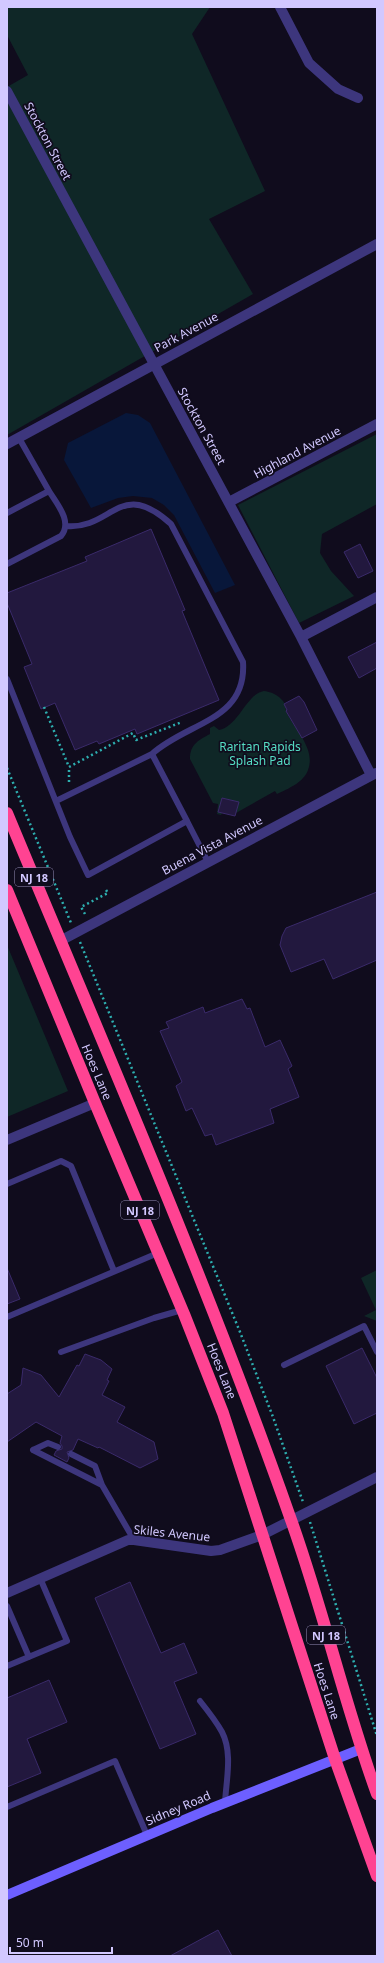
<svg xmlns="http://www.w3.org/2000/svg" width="384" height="1963" viewBox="0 0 384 1963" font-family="'Noto Sans',sans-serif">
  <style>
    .green { fill: #0f2727 }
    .water { fill: #08173a }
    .building { fill: #22183e; stroke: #3a2a6a }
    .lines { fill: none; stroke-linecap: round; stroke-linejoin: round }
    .path { stroke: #2daeaf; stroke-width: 2.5; stroke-dasharray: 2 3; stroke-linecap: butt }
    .lane { stroke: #3d367d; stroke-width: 6 }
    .street { stroke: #3d367d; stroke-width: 10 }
    .secondary { stroke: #6d5fff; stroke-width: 10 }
    .highway { stroke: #ff4392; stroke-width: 12 }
    .labels { text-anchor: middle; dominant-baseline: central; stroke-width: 3.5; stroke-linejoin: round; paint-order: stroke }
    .shield { fill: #100c1d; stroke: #9890bb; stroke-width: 1 }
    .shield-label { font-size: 11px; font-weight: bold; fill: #d2c8ff }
    .street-label { font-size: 12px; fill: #d2c8ff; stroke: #100c1d }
    .park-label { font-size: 12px; fill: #55dec4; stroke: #100c1d }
  </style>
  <rect width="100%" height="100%" fill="#100c1d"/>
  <path class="green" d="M7 7H210L192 34 265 191 209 219 253 294 7 435V87L28 75 7 35Z
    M377 434V504L322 534 320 553 331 571 354 596 299 623 238 505Z
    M264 691C272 692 278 695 283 701 286 705 285 709 287 713 295 730 316 749 308 770 304 782 288 789 277 794L275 791 236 813 239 802 222 798 218 812 222 813 221 815 217 814 218 804 213 803 190 759C190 744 199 740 210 734V728L214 726 219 730C239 726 246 694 264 691Z
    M7 945 68 1091 7 1117Z
    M377 1270V1321L364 1316 376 1310 361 1278Z"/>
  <path class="water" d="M126 413 138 415 150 423 235 585 215 593 174 515 164 505 152 498 133 496 118 498 91 508 64 460 68 443Z"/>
  <path class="building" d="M151 529 185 610 182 611 219 700 137 734 135 729 99 744 97 741 75 750 55 703 41 709 24 667 32 664 7 603V593L87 561 85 557Z
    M360 544 373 571 358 578 344 552Z
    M377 642V668L359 678 348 657Z
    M299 696 304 702 317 730 302 738 286 711 287 710 284 704Z
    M222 798 239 802 235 816 218 812Z
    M377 892V960L333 979 324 959 291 972 280 945 282 936 286 928Z
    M242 999 247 1009 250 1008 265 1047 280 1040 292 1066 288 1069 299 1097 270 1109 274 1123 216 1145 212 1134 205 1136 192 1108 186 1111 176 1086 182 1082 160 1031 169 1028 166 1022 203 1007 205 1013Z
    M7 1268 20 1299 7 1304Z
    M362 1348 377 1378V1413L354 1424 326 1366Z
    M85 1354 101 1360 112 1369 107 1380 109 1381 102 1395 125 1407 117 1422 154 1442 158 1459 140 1468 99 1447 98 1448 78 1439 73 1450 67 1452 69 1458 67 1462 54 1455 56 1451 62 1449V1446L60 1443 62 1436 36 1422 7 1442V1394L21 1385 23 1368 41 1375 59 1397 77 1365 79 1366Z
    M130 1582 161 1653 184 1643 197 1673 174 1682 196 1734 160 1749 95 1598Z
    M49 1680 67 1722 27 1739 41 1773 7 1787V1698Z
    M218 1930 232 1956H170Z"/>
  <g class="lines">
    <path class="path" d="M44 707 69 767 133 733 136 740 182 722
      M7 768 71 923
      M69 782V767
      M85 914 81 907 108 893 106 890
      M80 942 240 1332 273 1417 303 1502
      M310 1522 377 1736"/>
    <path class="lane" d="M7 513 49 491 19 438
      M66 526C113 530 119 477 171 524L243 662C247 721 187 722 152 754
      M7 564 61 536C73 522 57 504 49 491
      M7 679 70 837 88 875 187 821 208 862
      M56 801 152 754 187 821
      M7 1184 61 1161 71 1166 114 1271
      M7 1317 158 1253
      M61 1352 154 1318 182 1310
      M284 1365 364 1326 377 1352
      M33 1450 102 1485 134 1540
      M33 1450 48 1443 58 1447
      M71 1454 95 1466 102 1485
      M7 1606 29 1657
      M7 1666 67 1641 40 1578
      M200 1701C208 1711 216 1721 222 1732 233 1753 226 1781 225 1803
      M7 1807 115 1761 147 1835"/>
    <path class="street" d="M280 7 309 63 338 89 358 98
      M7 91 301 637 371 775
      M7 444 377 244
      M229 502 377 424
      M301 637 377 597
      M60 941 376 773
      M7 1140 95 1103
      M7 1593 128 1540H134L211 1551 220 1550 262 1535 377 1477"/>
    <path class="secondary" d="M7 1895 212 1808 361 1749"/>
    <path class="highway" d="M7 813C104 1046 206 1279 290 1517 323 1608 344 1703 377 1794
      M7 890 95 1103 184 1314 223 1413 335 1759 377 1876"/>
  </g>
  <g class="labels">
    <g class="shield">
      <rect x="15" y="868" width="38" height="18" rx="3"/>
      <rect x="121" y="1201" width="38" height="18" rx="3"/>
      <rect x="307" y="1626" width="38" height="18" rx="3"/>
    </g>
    <g class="shield-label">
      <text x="34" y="877">NJ 18</text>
      <text x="140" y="1210">NJ 18</text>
      <text x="326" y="1635">NJ 18</text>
    </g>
    <g class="street-label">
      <text transform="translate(48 141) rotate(62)">Stockton Street</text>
      <text transform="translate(186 332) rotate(-28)">Park Avenue</text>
      <text transform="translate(202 426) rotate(61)">Stockton Street</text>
      <text transform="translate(297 452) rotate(-28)">Highland Avenue</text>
      <text transform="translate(212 845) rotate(-28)">Buena Vista Avenue</text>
      <text transform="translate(97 1072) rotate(67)">Hoes Lane</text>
      <text transform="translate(222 1371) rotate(68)">Hoes Lane</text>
      <text transform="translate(172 1533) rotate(6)">Skiles Avenue</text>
      <text transform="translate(327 1691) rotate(72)">Hoes Lane</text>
      <text transform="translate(178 1808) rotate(-23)">Sidney Road</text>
    </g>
    <g class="park-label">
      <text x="260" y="746">Raritan Rapids<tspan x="260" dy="14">Splash Pad</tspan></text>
    </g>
  </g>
  <rect width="384" height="1963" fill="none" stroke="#d2c8ff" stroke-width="16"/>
  <path d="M10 1947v6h102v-6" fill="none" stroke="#d2c8ff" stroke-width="2"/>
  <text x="16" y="1947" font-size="12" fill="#d2c8ff" stroke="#100c1d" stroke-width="3" paint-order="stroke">50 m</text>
</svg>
